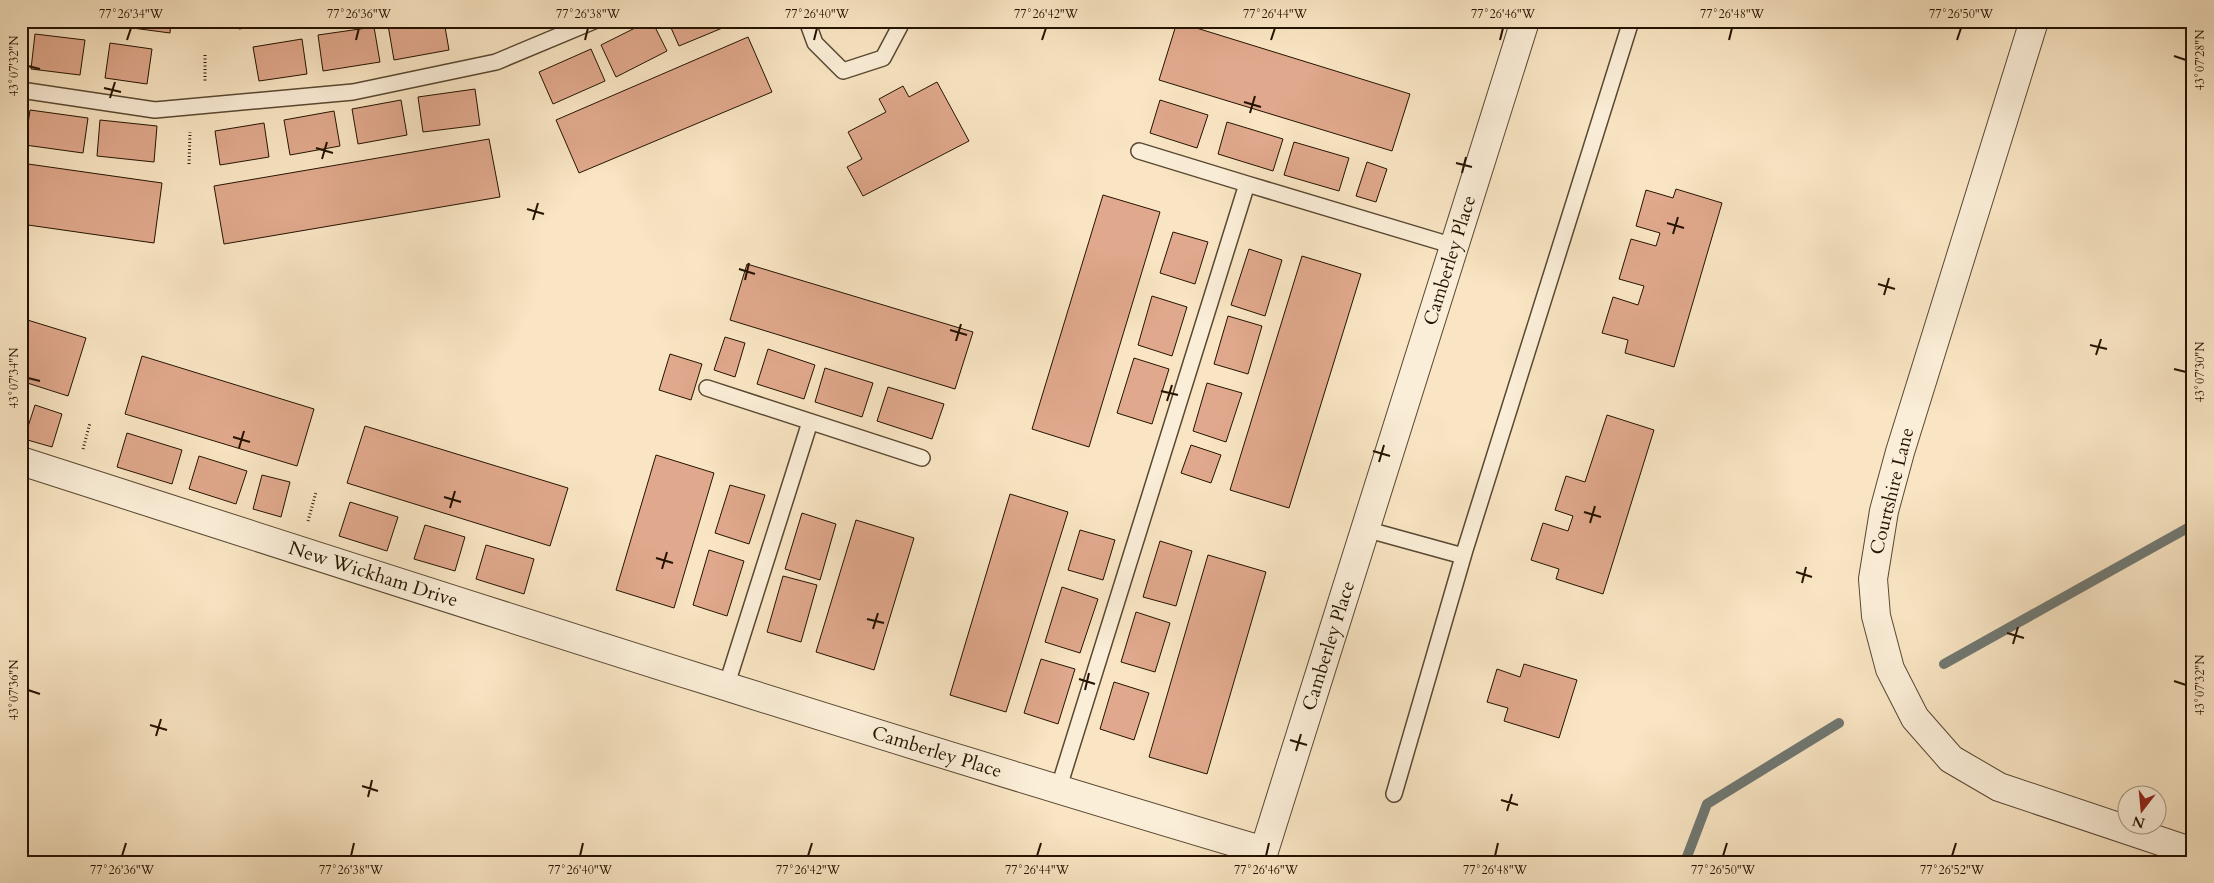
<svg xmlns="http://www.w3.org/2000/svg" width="2214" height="883" viewBox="0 0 2214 883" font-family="Cardo,serif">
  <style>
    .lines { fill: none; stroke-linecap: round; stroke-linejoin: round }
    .stream { stroke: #707873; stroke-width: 10 }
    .building { fill: #e0a88c; stroke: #241300 }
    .service-casing { stroke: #594831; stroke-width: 18 }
    .minor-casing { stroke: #594831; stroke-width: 30 }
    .path { stroke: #241300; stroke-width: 3; stroke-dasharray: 1 2.5; stroke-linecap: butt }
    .service { stroke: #fbeed8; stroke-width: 15 }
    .minor { stroke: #fbeed8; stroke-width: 28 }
    .ticks { fill: none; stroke: #241300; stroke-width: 2 }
    .labels { text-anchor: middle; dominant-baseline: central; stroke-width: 4.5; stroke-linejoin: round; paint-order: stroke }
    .street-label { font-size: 19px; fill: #241300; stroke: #fbeed8 }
    .neatline { fill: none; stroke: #241300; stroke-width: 2 }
    .ticks-label { font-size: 12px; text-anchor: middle; fill: #241300 }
  </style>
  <rect width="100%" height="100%" fill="#f9e5c3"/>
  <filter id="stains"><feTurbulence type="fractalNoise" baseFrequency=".004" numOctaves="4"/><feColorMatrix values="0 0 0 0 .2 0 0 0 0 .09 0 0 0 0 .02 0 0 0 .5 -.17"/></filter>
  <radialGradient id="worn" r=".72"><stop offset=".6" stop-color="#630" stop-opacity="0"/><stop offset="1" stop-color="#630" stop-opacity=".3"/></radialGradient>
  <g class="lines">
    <path class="stream" d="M1944 664 2193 525
      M1685 862 1707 804 1839 723"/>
  </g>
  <path class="building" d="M80 21H171L170 33Z
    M238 21H293L239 29Z
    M409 21H444L449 50 394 60 388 25Z
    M649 21H652L667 51 616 77 601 45Z
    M668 21H731L732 24 679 46Z
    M1177 22 1410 94 1392 151 1159 80Z
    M374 27 380 62 323 71 318 35Z
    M35 34 85 40 80 75 31 69Z
    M748 37 772 92 579 173 556 120Z
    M302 39 307 74 259 81 253 47Z
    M110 43 152 49 147 84 105 78Z
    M591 49 605 81 553 104 539 72Z
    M937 82 969 141 863 196 847 167 862 159 848 132 886 112 879 99 903 86 909 97Z
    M475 89 480 125 423 132 418 97Z
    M401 100 407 135 358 144 352 109Z
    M1160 100 1208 115 1197 148 1150 133Z
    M30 110 88 118 83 153 25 145Z
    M334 111 340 146 290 155 284 120Z
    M100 120 157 126 154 162 97 156Z
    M1227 122 1283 139 1273 171 1218 154Z
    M264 123 269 157 220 165 215 131Z
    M489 139 500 197 224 244 214 186Z
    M1294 142 1349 158 1339 191 1284 175Z
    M1367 162 1387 169 1376 202 1356 196Z
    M21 163 162 183 154 243 21 224Z
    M1676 189 1722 203 1674 367 1625 353 1628 340 1602 333 1613 297 1638 305 1644 286 1619 279 1631 239 1656 246 1660 233 1636 226 1646 190 1673 198Z
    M1103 195 1160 212 1089 447 1032 429Z
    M1173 232 1208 242 1195 284 1160 273Z
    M1249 249 1282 260 1265 316 1231 305Z
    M1302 256 1361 274 1289 508 1230 490Z
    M747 264 973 332 955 389 730 320Z
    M1152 296 1187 307 1172 356 1138 345Z
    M1228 316 1262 326 1248 374 1214 364Z
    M21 318 86 338 68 396 21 381Z
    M725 337 745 343 735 377 714 370Z
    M768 349 815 365 804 399 757 384Z
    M670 354 702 364 691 400 659 390Z
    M142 356 314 409 297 466 125 414Z
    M1134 358 1169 369 1152 424 1117 413Z
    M825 368 873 383 862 417 815 402Z
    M1207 383 1242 393 1226 442 1193 431Z
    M888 387 944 404 932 439 877 421Z
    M35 405 62 414 52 447 24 439Z
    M1607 415 1654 430 1603 594 1556 579 1559 569 1531 560 1543 523 1568 531 1573 516 1555 510 1566 476 1585 482Z
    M365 426 568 488 550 546 347 483Z
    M127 433 182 450 172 484 117 467Z
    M1191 445 1221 455 1211 483 1181 473Z
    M656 455 714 473 674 608 616 590Z
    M199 456 247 471 236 504 189 489Z
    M262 475 290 482 281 517 253 509Z
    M730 485 765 495 749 544 715 533Z
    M1010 494 1068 512 1006 712 950 695Z
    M350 502 398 517 387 551 339 536Z
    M802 513 836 524 820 580 785 569Z
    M856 520 914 538 874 670 816 652Z
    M425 525 465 537 455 571 414 559Z
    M1080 530 1115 540 1103 580 1068 570Z
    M1160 541 1192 551 1176 606 1143 597Z
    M486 545 534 559 524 594 476 579Z
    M709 550 744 561 727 616 693 605Z
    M1208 555 1266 572 1207 774 1149 757Z
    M783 576 817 585 801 642 767 632Z
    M1062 587 1098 599 1080 653 1045 642Z
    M1136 612 1170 623 1155 672 1121 662Z
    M1041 659 1075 669 1058 724 1024 713Z
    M1524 664 1577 680 1559 738 1504 721 1508 708 1487 702 1497 669 1520 677Z
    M1114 682 1149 693 1134 740 1100 729Z"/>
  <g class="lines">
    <g class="service-casing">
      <path id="service" d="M807 21 815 43 843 71 883 58 900 26 898 21
        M21 90 155 110 353 92 496 62 594 21
        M1139 151 1247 184
        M707 388 922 458
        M1365 529 1463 556
        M726 687 810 422
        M1058 790 1247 184 1454 246
        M1394 794 1465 550 1631 21"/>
    </g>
    <g class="minor-casing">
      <g id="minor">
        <path d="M2034 21 1900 452 1884 511 1873 579 1876 616 1890 669 1915 718 1951 759 1999 787 2193 852"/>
        <path id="s1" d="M21 461C435 594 848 728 1264 851L1525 21"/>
      </g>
    </g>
    <path class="path" d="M205 55V82
      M189 164 190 132
      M83 449 90 423
      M308 521 316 492"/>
    <use href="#service" class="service"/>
    <use href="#minor" class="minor"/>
  </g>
  <path class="ticks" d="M127 40 131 28M356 40 359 28M585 40 588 28M814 40 817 28M1042 40 1046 28M1271 40 1275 28M1500 40 1503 28M1729 40 1732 28M1957 40 1961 28M2174 56 2186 60M28 66 40 69M104 88 121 92M110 98 115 82M1244 102 1261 107M1250 113 1255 96M316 148 333 153M322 159 327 142M1456 163 1472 167M1462 173 1466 157M527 209 544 214M533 220 538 203M1667 223 1684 228M1673 234 1678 217M739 269 755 274M745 280 749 263M1878 284 1895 289M1884 295 1889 278M950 330 967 335M956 341 961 324M2090 345 2107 349M2096 355 2101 339M2174 369 2186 372M28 378 40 381M1161 391 1178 395M1167 401 1172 385M233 437 250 442M239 448 244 431M1373 451 1390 456M1379 462 1384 445M444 497 461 502M450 508 455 491M1584 512 1601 517M1590 523 1595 506M656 558 673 563M662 569 667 552M1796 572 1812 577M1802 583 1806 567M867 619 884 623M873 629 878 613M2007 633 2024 638M2013 644 2018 627M1079 679 1095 684M2174 681 2186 685M28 690 40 694M1085 690 1089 673M150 725 167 730M156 736 161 719M1290 740 1307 745M1296 751 1301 734M362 786 378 791M368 797 372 780M1501 800 1518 805M1507 811 1512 794M122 856 126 843M351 856 354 843M580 856 583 843M808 856 812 843M1037 856 1041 843M1266 856 1269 843M1495 856 1498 843M1723 856 1727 843M1952 856 1956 843"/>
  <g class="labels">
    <g class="street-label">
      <text stroke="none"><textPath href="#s1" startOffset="1922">Camberley Place</textPath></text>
      <text transform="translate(1892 491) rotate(-76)">Courtshire Lane</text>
      <text stroke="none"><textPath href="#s1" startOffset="370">New Wickham Drive</textPath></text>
      <text stroke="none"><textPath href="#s1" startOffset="1518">Camberley Place</textPath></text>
      <text stroke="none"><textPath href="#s1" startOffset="961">Camberley Place</textPath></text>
    </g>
  </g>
  <rect width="2214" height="883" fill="none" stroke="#f9e5c3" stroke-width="55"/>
  <g transform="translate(2142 810) rotate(196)"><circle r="24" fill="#fbeed8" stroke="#a59682"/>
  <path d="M0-4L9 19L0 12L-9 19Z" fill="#8f2418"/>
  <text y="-8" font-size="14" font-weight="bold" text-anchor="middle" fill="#241300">N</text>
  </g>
  <rect x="28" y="28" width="2158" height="828" class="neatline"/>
  <g class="ticks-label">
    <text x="131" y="18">77°26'34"W</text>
    <text x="359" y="18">77°26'36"W</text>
    <text x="588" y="18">77°26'38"W</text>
    <text x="817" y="18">77°26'40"W</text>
    <text x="1046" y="18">77°26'42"W</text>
    <text x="1275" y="18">77°26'44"W</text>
    <text x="1503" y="18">77°26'46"W</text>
    <text x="1732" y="18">77°26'48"W</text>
    <text x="1961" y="18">77°26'50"W</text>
    <text transform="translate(2200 60) rotate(-90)" y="4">43°07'28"N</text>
    <text transform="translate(14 66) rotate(-90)" y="4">43°07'32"N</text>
    <text transform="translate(2200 372) rotate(-90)" y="4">43°07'30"N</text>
    <text transform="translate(14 378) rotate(-90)" y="4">43°07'34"N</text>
    <text transform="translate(2200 685) rotate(-90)" y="4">43°07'32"N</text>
    <text transform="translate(14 690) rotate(-90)" y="4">43°07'36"N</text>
    <text x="122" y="874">77°26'36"W</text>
    <text x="351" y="874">77°26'38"W</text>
    <text x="580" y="874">77°26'40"W</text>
    <text x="808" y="874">77°26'42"W</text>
    <text x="1037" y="874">77°26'44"W</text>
    <text x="1266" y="874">77°26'46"W</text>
    <text x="1495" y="874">77°26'48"W</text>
    <text x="1723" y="874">77°26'50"W</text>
    <text x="1952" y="874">77°26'52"W</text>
  </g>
  <rect width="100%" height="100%" filter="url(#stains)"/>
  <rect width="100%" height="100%" fill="url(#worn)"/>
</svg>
